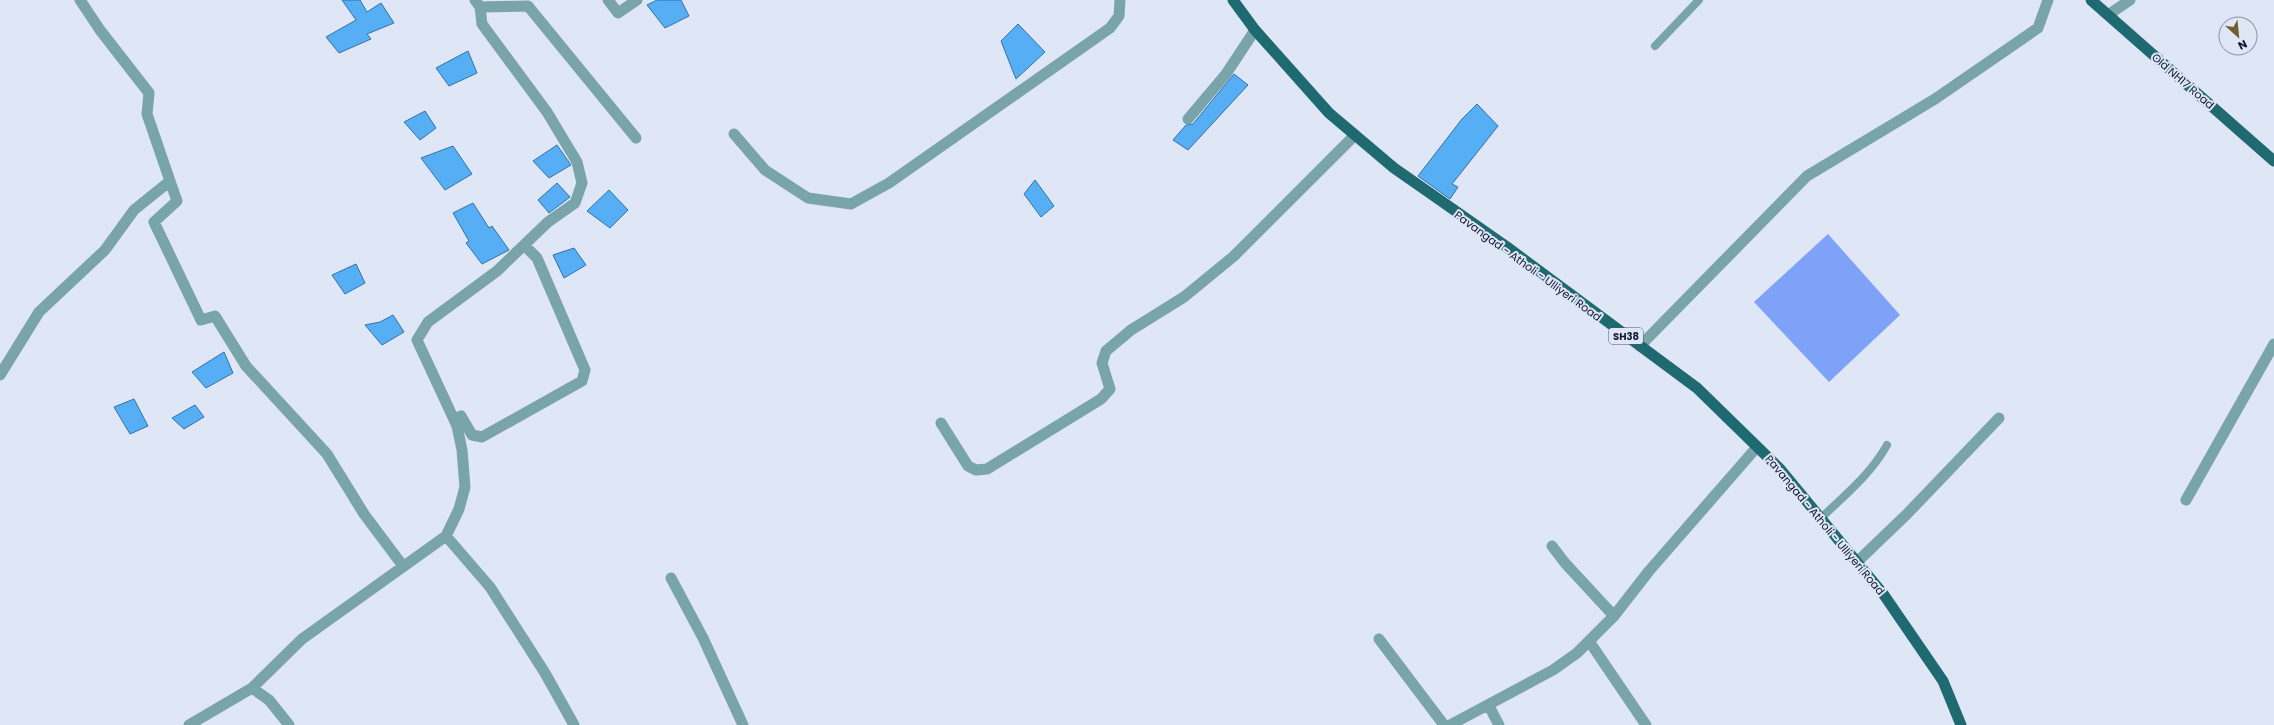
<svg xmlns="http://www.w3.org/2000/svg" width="2274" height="725" viewBox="0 0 2274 725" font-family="Poppins,sans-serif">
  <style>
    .water { fill: #7da2f8 }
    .building { fill: #56aef4; stroke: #3273a7 }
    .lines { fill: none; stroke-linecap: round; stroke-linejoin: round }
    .service { stroke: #79a4a9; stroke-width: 8 }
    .minor { stroke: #79a4a9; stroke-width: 11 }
    .primary { stroke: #1f6971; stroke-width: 11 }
    .labels { text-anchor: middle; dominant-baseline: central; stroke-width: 4; stroke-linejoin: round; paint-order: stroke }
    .shield { fill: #dfe6f5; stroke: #4d566c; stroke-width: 1 }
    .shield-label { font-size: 10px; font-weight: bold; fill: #0e1832 }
    .street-label { font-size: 11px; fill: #0e1832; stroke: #dfe6f5 }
  </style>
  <rect width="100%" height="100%" fill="#dfe6f5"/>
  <path class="water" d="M1828 234 1900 315 1829 382 1754 302Z"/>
  <path class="building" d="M342 0H360L367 12 381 3 394 23 367 34 371 39 339 53 326 37 356 20Z
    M657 0H681L689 16 665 28 647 5Z
    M1018 24 1045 52 1016 79 1001 41Z
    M468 51 477 73 449 86 436 68Z
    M1234 74 1248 85 1188 150 1173 140 1186 125 1193 124Z
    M1477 104 1498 126 1452 184 1458 187 1450 199 1418 176 1462 119Z
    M425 111 436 128 420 140 404 122Z
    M557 145 571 165 549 178 533 161Z
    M453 146 472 174 445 190 421 158Z
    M1035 180 1054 206 1041 217 1024 194Z
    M557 183 570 197 549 213 538 200Z
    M609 190 628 210 610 228 587 211Z
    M473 203 489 228 492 226 509 250 482 264 466 243 469 241 453 213Z
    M574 248 586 265 564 278 553 255Z
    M356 264 365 283 345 294 332 275Z
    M393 315 404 332 382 345 365 325 380 322Z
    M224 352 233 373 206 388 192 372Z
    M134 399 148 426 130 434 114 407Z
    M195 405 204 417 184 429 172 418Z"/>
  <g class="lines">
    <path class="service" d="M1655 46 1699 0
      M1821 518C1844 496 1871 474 1887 445"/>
    <path class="minor" d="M475 0 480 7 528 6 636 138
      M608 0 618 13 637 0
      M480 7 482 24 547 112 577 162 582 183 575 203 548 222 497 271 428 322 417 340 457 426 462 450 465 487 459 509 446 536 490 587 545 673 574 725
      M2108 15 2130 0
      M1188 119 1226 74 1255 30
      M734 134 765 170 808 198 851 204 889 183 1110 28 1119 16 1120 0
      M170 181 177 201 154 222 201 320 215 316 246 366 327 454 364 514 403 566
      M1640 346 1807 176 1935 99 2038 28 2048 0
      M0 375 39 312 105 250 134 210 170 181 147 114 149 93 100 30 80 0
      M454 419 461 416 472 435 482 437 582 381 585 370 537 258 524 245
      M941 423 968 466 976 470 987 469 1101 399 1110 389 1102 363 1106 351 1131 330 1184 297 1234 256 1355 135
      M2186 500 2274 344
      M1552 546 1565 563 1614 616
      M1857 562 1907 514 1999 418
      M671 578 703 638 743 725
      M1379 639 1444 725
      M1589 641 1646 725
      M252 688 302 639 446 536
      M1489 706 1499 725
      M189 725 252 688 269 700 289 725
      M1450 725 1553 670 1577 653 1614 616 1649 571 1757 447"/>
    <path class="primary" d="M1233 0 1255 30 1329 113 1394 168 1507 247 1697 388 1780 469 1884 595 1943 681 1961 725
      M2091 0 2274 161"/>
  </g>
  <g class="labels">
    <rect class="shield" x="1609" y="328" width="34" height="16" rx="3"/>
    <g class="shield-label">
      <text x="1626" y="336">SH38</text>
    </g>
    <g class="street-label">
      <text transform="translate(2183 81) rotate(41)">Old NH17 Road</text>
      <text transform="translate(1528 266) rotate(36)">Pavangad - Atholi - Ulliyeri Road</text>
      <text transform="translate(1825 525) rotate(50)">Pavangad - Atholi - Ulliyeri Road</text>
    </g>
  </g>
  <g transform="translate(2238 36) rotate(153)"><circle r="19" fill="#dfe6f5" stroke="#8b94a7"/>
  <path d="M0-3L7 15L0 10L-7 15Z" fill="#735d2d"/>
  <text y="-6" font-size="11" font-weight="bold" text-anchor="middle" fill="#0e1832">N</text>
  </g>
</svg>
